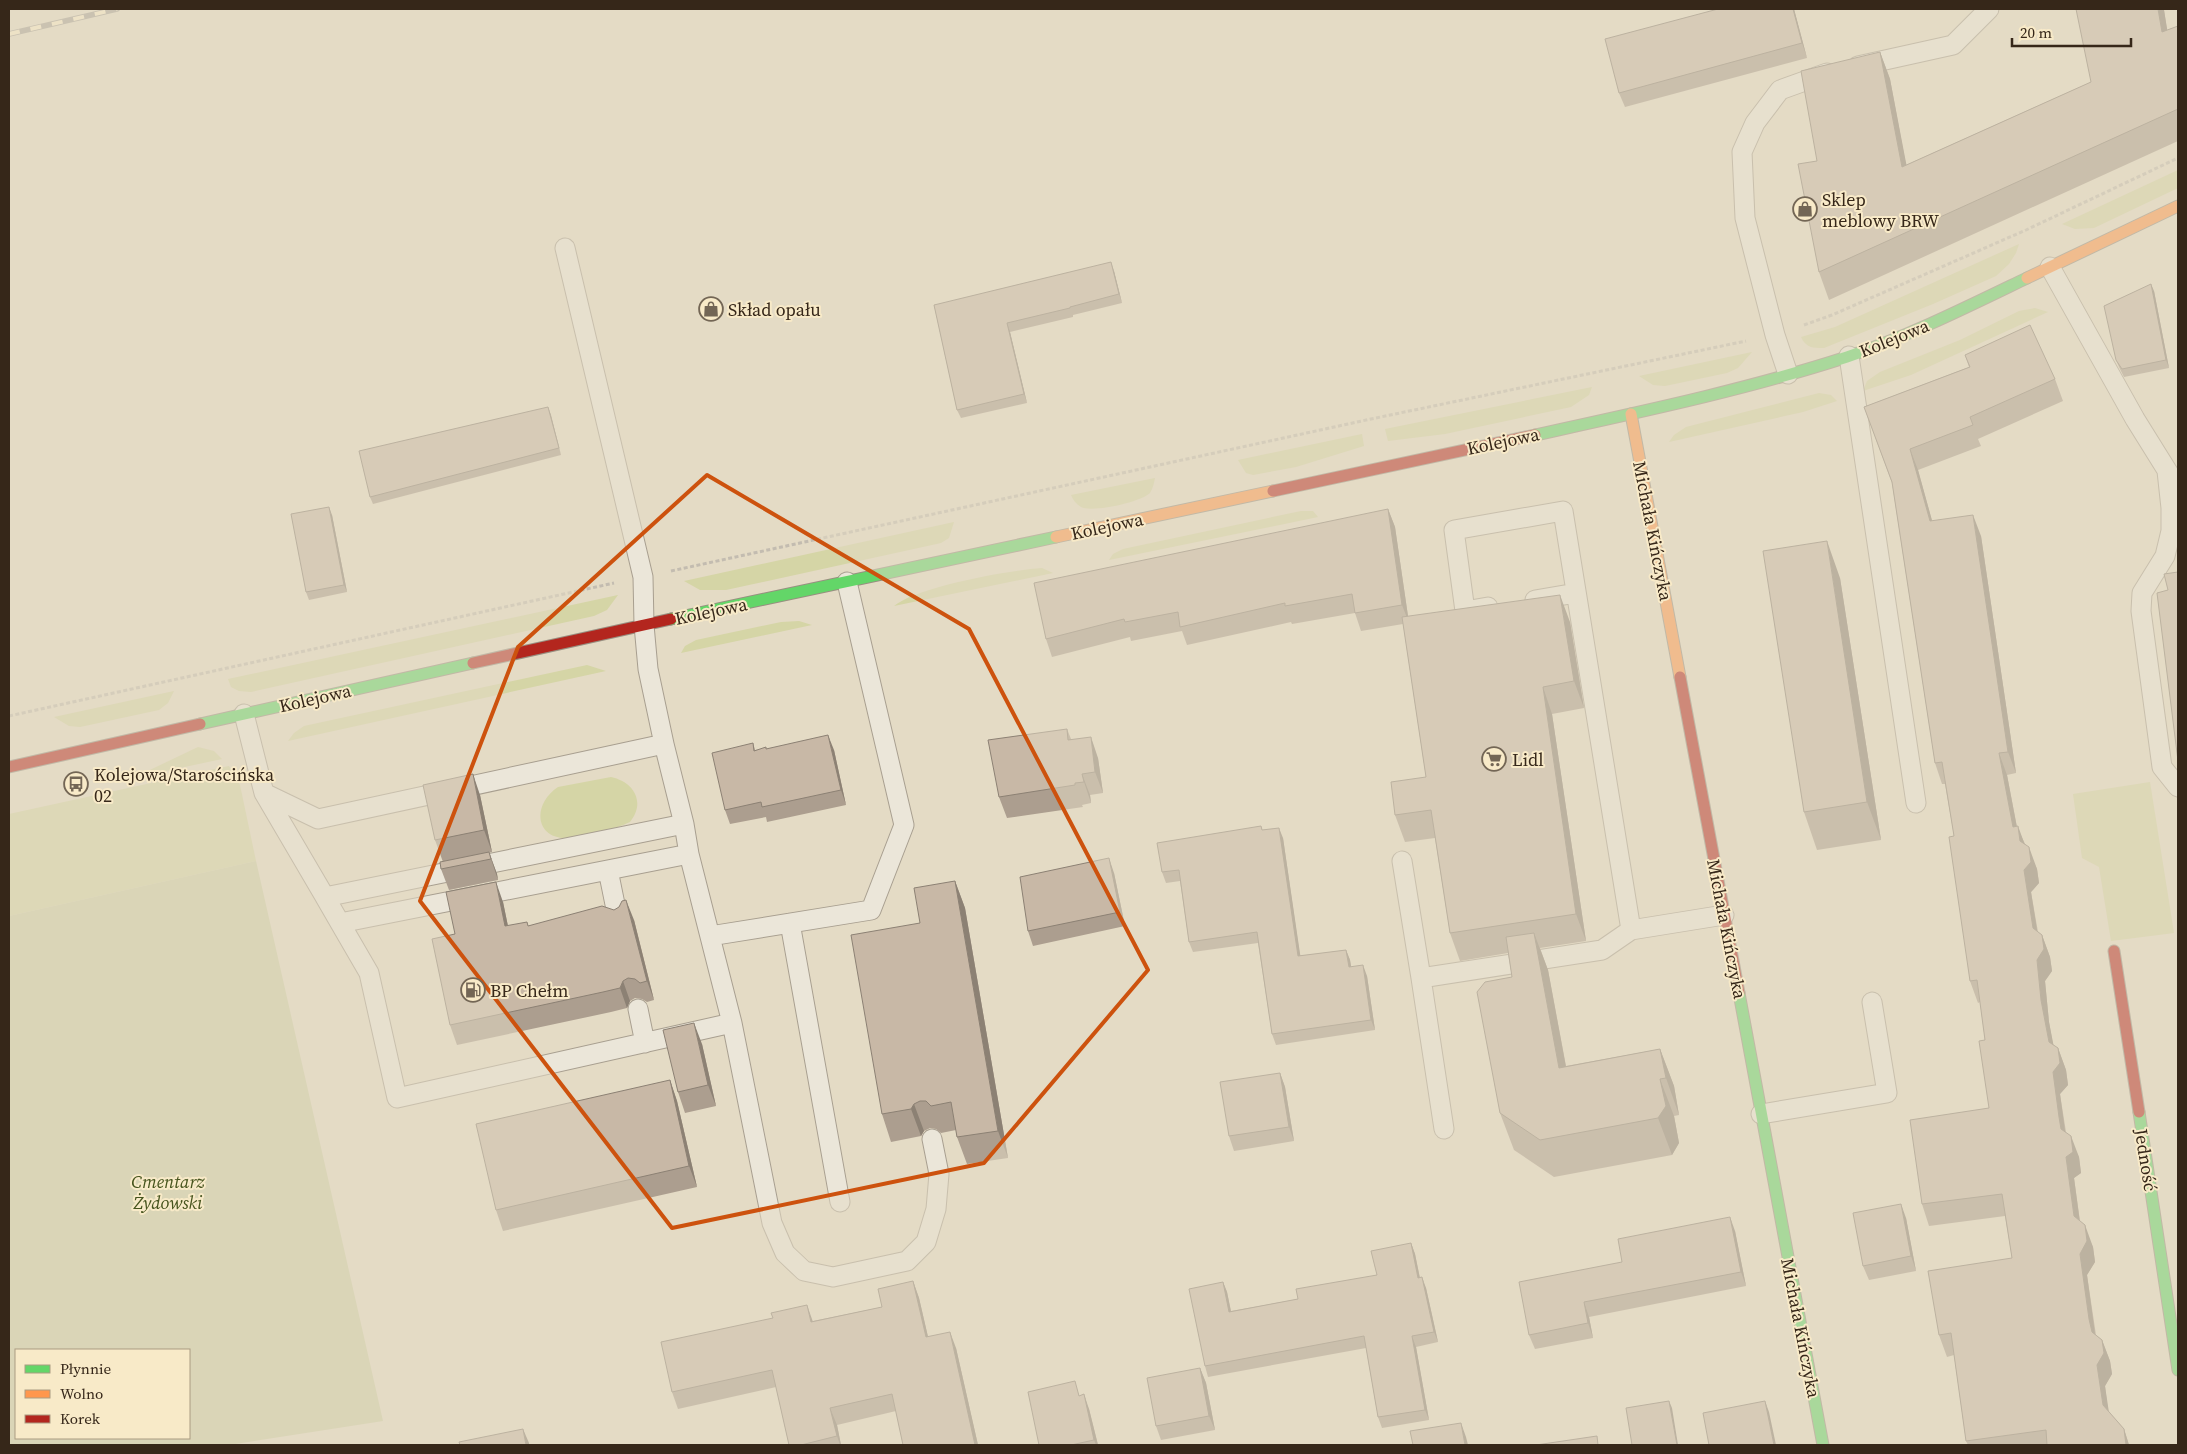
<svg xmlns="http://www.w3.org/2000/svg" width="2187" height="1454" viewBox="0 0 2187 1454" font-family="'Source Serif 4',serif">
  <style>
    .green { fill: #d5d5a6 }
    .cemetery { fill: #cecea6; fill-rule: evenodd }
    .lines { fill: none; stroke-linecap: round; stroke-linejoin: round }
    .lane-casing { stroke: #a89f90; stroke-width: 21 }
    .fast-casing { stroke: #988f80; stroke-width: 13 }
    .slow-casing { stroke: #988f80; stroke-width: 13 }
    .jam-casing { stroke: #988f80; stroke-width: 13 }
    .path { stroke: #c3bcb0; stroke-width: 3; stroke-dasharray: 4 2.5; stroke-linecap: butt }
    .lane { stroke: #ebe6d9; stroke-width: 19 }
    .fast { stroke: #63d668; stroke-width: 11 }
    .slow { stroke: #ff974d; stroke-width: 11 }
    .jam { stroke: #b3261e; stroke-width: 11 }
    .rail-casing { stroke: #aaa499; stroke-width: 5.5 }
    .rail { stroke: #f8eac8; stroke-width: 4; stroke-dasharray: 11; stroke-linecap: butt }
    .wall { fill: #ac9e8f }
    .shaded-wall { fill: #8c8174 }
    .building { fill: #c8b8a6; stroke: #8c8174 }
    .marked { fill: none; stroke: #cd520e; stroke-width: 4; stroke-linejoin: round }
    .labels { text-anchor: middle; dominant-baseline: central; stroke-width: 4; stroke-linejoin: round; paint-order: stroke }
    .poi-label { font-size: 18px; fill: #362719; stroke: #f8eac8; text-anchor: start }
    .street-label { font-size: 18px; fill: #362719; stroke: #f8eac8 }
    .park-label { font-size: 18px; font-style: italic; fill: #46541d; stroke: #f8eac8 }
  </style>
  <rect width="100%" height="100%" fill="#e4dbc5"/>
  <path class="green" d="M2178 170V188L2094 228 2075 229 2062 224Z
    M2019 244 2016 253 2009 264 1996 276 1933 304 1824 348C1813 348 1806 348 1801 337L1835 327Z
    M2035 308 2048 312 1911 375 1863 391 1867 381 1880 372 1960 340 2019 311Z
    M1752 352 1738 368 1727 373 1665 386 1653 385 1639 376Z
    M1592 387 1589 395 1571 407 1445 434 1388 441 1385 429Z
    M1819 393 1831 395 1837 401 1803 412 1669 442 1674 435 1686 427Z
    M1362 434 1364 446 1296 467 1253 475 1246 473 1238 460Z
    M1155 478C1154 483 1153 488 1150 493 1141 502 1092 513 1081 507 1076 504 1073 500 1071 495Z
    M1301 511H1313L1318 517 1109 560 1113 554 1123 549Z
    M954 522 949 538 941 543 726 590H700L684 581Z
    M1042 568 1053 573 894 606C916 587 1010 570 1042 568Z
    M618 595 607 610 594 616 251 692 239 691 231 687 228 679Z
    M799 621 812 625 681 653 685 646 696 640 781 622Z
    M587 665 606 671 288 741 294 733 304 726Z
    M174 691 168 703 159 710 80 727 69 726 54 717Z
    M198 747 214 751 222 759 133 778Z
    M229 766 240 785 256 861 9 916V814Z
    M611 777C634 782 646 802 630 822 615 829 587 837 570 838 535 841 531 805 558 787Z
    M2150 782 2174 933 2111 941 2099 867 2082 858 2073 794Z"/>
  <path class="cemetery" d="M256 861 383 1421 229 1445H9V916ZM16 1350H189V1438H16Z"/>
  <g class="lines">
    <g class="lane-casing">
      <path id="lane" d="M1858 66 1953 45 1989 9
        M2050 267 2135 419 2173 480
        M1849 356 1916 803
        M1788 374 1775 335 1745 218 1742 152 1755 123 1780 90 1827 73
        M2167 471 2171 508V531L2165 556 2142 593 2141 611 2162 767 2178 787
        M1535 600 1576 593
        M1488 607 1465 611 1454 530 1563 511 1631 930 1724 915
        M244 714 264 793 318 819 664 744 648 669 644 625 643 577 565 248
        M264 793 325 897 684 824 664 744
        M1402 861 1421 978 1602 950 1631 930
        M608 870 618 919
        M325 897 340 923 689 854 684 824
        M340 923 369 973 397 1098 732 1023 689 854
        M790 923 840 1202
        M710 936 871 910 904 825 847 582
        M1421 978 1444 1129
        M638 1009 645 1043
        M732 1023 772 1223 785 1253 804 1271 833 1277 907 1261 926 1242 936 1209 939 1174 932 1139
        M1761 1114 1887 1093 1872 1002"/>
    </g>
    <g class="fast-casing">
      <path id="fast" d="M1535 435C1640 412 1745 390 1847 357 1909 336 1969 306 2027 278
        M671 619 1056 537
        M200 724 473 663
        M1739 993 1823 1445
        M2139 1112 2178 1370"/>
    </g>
    <g class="slow-casing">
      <path id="slow" d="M2027 278 2178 206
        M1631 414 1680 677
        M1056 537 1273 491"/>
    </g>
    <g class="jam-casing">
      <path id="jam" d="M1273 491 1535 435
        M473 663 671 619
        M1680 677 1739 993
        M9 767 200 724
        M2114 951 2139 1112"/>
    </g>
    <path class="path" d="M1804 325 1832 315 2026 230 2178 158
      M671 571 1371 419 1746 341
      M9 716 614 583"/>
    <use href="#lane" class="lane"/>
    <use href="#fast" class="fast"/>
    <use href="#slow" class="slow"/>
    <use href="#jam" class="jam"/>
    <g class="rail-casing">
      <path id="rail" d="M9 34 117 9"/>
    </g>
    <use href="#rail" class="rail"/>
  </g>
  <path class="wall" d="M1794 9 1807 58 1625 107 1619 93Z
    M2164 10 2167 30 2178 26V141L1829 300 1819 272 1880 52 1890 79 1906 165 2091 82Z
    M1114 271 1122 303 1073 315V317L1010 332 1027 403 961 418 957 410 934 305Z
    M2154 291 2169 368 2124 377 2119 367 2116 360Z
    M1965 355 2055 379 2063 401 1978 439 1981 446 1918 470 1932 521 1981 536 2016 773 2007 775 2017 827 2037 869 2039 883 2031 892 2038 932 2042 935 2050 957 2052 971 2045 981 2049 1022 2053 1045 2058 1048 2066 1070 2068 1085 2060 1094 2066 1132 2079 1157 2081 1173 2074 1178 2080 1221 2093 1247 2095 1262 2087 1275 2096 1335 2102 1340 2110 1361 2112 1374 2105 1386 2108 1411 2124 1429 2129 1445H1968L1966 1441 1954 1355 1947 1357 1939 1335 2012 1258 2005 1216 1929 1226 1922 1204 1989 1108 1985 1040 1980 1002 1978 1003 1970 981 1954 836 1945 784H1942L1935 763 1892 483 1864 407 1969 367Z
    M548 407 561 455 373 504 370 497Z
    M1388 509 1395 527 1408 616 1570 622 1584 708 1552 714 1586 941 1540 948 1548 970 1566 1066 1660 1049 1674 1086 1679 1115 1674 1116 1679 1143 1672 1155 1554 1177 1514 1150 1500 1113 1512 977 1508 953 1460 961 1450 933 1435 838 1405 842 1395 815 1426 777 1403 624 1361 631 1355 613 1292 624 1291 622 1187 645 1182 631 1131 641 1130 637 1052 657 1046 639Z
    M332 515 347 592 309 600 306 592Z
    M1840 578 1881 840 1817 850 1804 812Z
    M1067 729 1071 739 1098 758 1103 793 1090 795 1091 803 1082 805 1083 807 1007 818 999 797Z
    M753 743 755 750 766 749 834 750 846 805 767 822 766 817 730 824 725 810Z
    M480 795 492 852 443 862 435 840Z
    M1261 826 1262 830 1283 838 1300 956 1346 950 1350 960 1351 967 1367 976 1375 1030 1276 1045 1272 1034 1258 943 1193 952 1189 942 1180 881 1166 883 1162 872Z
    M489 852 497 874 498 880 449 890 441 869Z
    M1114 873 1125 926 1033 946 1028 931Z
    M955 881 965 908 1008 1158 967 1164 957 1137 956 1130 941 1133 936 1129 930 1128 924 1131 921 1136 891 1142 882 1114 920 923Z
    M503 902 508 926H528L634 920 654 1000 647 1002 642 999 635 998 630 1001 627 1008 611 1012 457 1045 450 1025 455 934Z
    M702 1044 716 1106 685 1113 678 1092Z
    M1280 1073 1285 1087 1294 1141 1234 1151 1229 1136Z
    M670 1080 677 1101 697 1187 503 1231 496 1210Z
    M1906 1218 1916 1271 1869 1280 1863 1266Z
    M1735 1231 1746 1286 1589 1317 1593 1338 1535 1349 1529 1335 1622 1262Z
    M1411 1243 1415 1254 1420 1278 1426 1288 1438 1342 1416 1347 1429 1420 1382 1428 1378 1417 1366 1348 1208 1377 1205 1366 1223 1282 1227 1292 1231 1311 1298 1299 1377 1275Z
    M913 1281 919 1298 928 1337 956 1348 978 1445H903L896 1411 837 1425 841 1445H789L776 1387 678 1409 672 1392 773 1318 813 1321 882 1307Z
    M1200 1368 1206 1383 1215 1430 1161 1440 1156 1426Z
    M1081 1395 1089 1409 1098 1445H1039Z"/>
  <path class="shaded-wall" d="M1793 9H1794L1807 58 1802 43Z
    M2158 9H2163L2164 10 2172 59 2162 32Z
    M1880 52 1890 79 1912 194 1902 167Z
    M1111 262 1114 271 1122 303 1119 294Z
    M2151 284 2154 291 2169 368 2166 360Z
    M1007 323 1010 332 1027 403 1024 394Z
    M548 407 551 415 561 455 559 448Z
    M1910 449 1918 470 1938 542 1930 521Z
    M329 507 332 515 347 592 344 585Z
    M1388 509 1395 527 1409 623 1402 605Z
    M1973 515 1981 536 2016 773 2008 752Z
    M1827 541 1840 578 1881 840 1867 802Z
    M1560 595 1570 622 1584 708 1574 681Z
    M1543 687 1552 714 1586 941 1576 914Z
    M828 735 834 750 846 805 841 790Z
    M1091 737 1098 758 1103 793 1095 772Z
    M1999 753 2007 775 2021 849 2013 827Z
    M473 774 480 795 492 852 484 830Z
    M1082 774 1090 795 1091 803 1084 782Z
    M2018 826 2026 848 2020 841Z
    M1279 828 1283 838 1302 967 1298 956Z
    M2029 847 2037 869 2039 883 2031 892 2040 949 2033 928 2024 870Z
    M489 852 497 874 498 880 491 859Z
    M1109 858 1114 873 1125 926 1120 912Z
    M955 881 965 908 1008 1158 998 1131Z
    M496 882 503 902 512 946 505 926Z
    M626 900 634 920 654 1000 647 981Z
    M1534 933 1548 970 1573 1105 1559 1068Z
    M2042 935 2050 957 2052 971 2045 981 2049 1022 2057 1063 2049 1042 2041 1000 2037 960Z
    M1346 950 1350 960 1353 978 1349 967Z
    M1363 965 1367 976 1375 1030 1371 1020Z
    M623 981 630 1001 627 1008 620 988Z
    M694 1023 702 1044 716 1106 708 1085Z
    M2058 1048 2066 1070 2068 1085 2060 1094 2066 1138 2061 1129 2059 1117 2053 1072Z
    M1660 1049 1674 1086 1679 1115 1666 1078Z
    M1280 1073 1285 1087 1294 1141 1289 1127Z
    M1660 1079 1674 1116 1679 1143 1672 1155 1658 1118Z
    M670 1080 677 1101 697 1187 689 1166Z
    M914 1104 924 1131 921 1136 911 1109Z
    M2071 1136 2079 1157 2081 1173 2074 1178 2082 1238 2074 1216 2066 1157Z
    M1901 1204 1906 1218 1916 1271 1911 1256Z
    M1730 1217 1735 1231 1746 1286 1741 1272Z
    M2085 1225 2093 1247 2095 1262 2087 1275 2096 1341 2092 1332 2089 1319 2080 1254Z
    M1411 1243 1415 1254 1422 1289 1418 1278Z
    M1422 1277 1426 1288 1438 1342 1434 1332Z
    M913 1281 919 1298 932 1354 926 1337Z
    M1223 1282 1227 1292 1233 1322 1229 1312Z
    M1584 1302 1589 1317 1593 1338 1588 1323Z
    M807 1305 813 1322H811Z
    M950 1332 956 1348 978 1445H975Z
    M1412 1336 1416 1347 1429 1420 1425 1410Z
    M2102 1340 2110 1361 2112 1374 2105 1386 2111 1426 2103 1405 2097 1365Z
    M1200 1368 1206 1383 1215 1430 1209 1416Z
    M1084 1394 1089 1409 1098 1445H1096L1094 1440Z
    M1669 1401 1672 1408 1678 1445H1677Z
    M1765 1401 1769 1412 1776 1445H1774Z
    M830 1408 837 1425 841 1445H840L837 1436Z
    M1461 1423 1466 1437 1468 1445H1465Z
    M523 1429 529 1443V1445H526Z
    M2124 1429 2129 1445H2126Z"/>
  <path class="building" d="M1718 9H1793L1802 43 1619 93 1605 39Z
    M2076 9H2158L2162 32 2178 26V109L1819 272 1798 164 1817 161 1801 71 1880 52 1902 167 2091 82Z
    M1111 262 1119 294 1070 307V308L1007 323 1024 394 957 410 934 305Z
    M2151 284 2166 360 2122 369 2116 360 2104 306Z
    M2030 325 2055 379 1970 417 1973 425 1910 449 1930 521 1973 515 2008 752 1999 753 2013 827 2018 826 2020 841 2029 847 2031 862 2024 870 2033 928 2042 935 2044 949 2037 960 2041 1000 2049 1042 2058 1048 2060 1063 2053 1072 2059 1117 2061 1129 2071 1136 2073 1152 2066 1157 2074 1216 2085 1225 2087 1241 2080 1254 2089 1319 2092 1332 2102 1340 2104 1353 2097 1365 2103 1405 2124 1429 2126 1445H2047L2046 1430 1966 1441 1951 1333 1939 1335 1928 1271 2012 1258 2002 1194 1922 1204 1910 1120 1989 1108 1979 1041 1985 1040 1977 980 1970 981 1949 837 1954 836 1942 762 1935 763 1892 482 1864 407 1970 367 1965 355Z
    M548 407 559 448 370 497 359 451Z
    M329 507 344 585 306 592 291 514Z
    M1388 509 1402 605 1355 613 1352 594 1285 606V603L1180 627 1178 612 1125 622 1124 619 1046 639 1034 583Z
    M1827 541 1867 802 1804 812 1763 551Z
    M2178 572V761L2157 593 2168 590 2164 574Z
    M1560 595 1574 681 1543 687 1576 914 1450 933 1431 810 1395 815 1391 782 1426 777 1402 617Z
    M1067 729 1068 740 1091 737 1095 772 1082 774 1084 782 1075 783V785L999 797 988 740Z
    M828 735 841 790 762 807 761 802 725 810 712 753 753 743 754 751 766 747V749Z
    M473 774 484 830 435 840 423 785Z
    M1261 826 1262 830 1279 828 1298 956 1346 950 1349 967 1363 965 1371 1020 1272 1034 1257 932 1189 942 1179 870 1162 872 1157 843Z
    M489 852 491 859 441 869 440 862Z
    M1109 858 1120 912 1028 931 1020 877Z
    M955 881 998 1131 957 1137 951 1102 931 1106 926 1101H920L914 1104 911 1109 882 1114 851 935 920 923 914 888Z
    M496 882 505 926 527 922 528 926 602 906 614 910 619 907 622 901 626 900 647 981 640 983 635 979 628 978 623 981 620 988 603 992 450 1025 432 939 455 934 446 892Z
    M1534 933 1559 1068 1660 1049 1666 1078 1660 1079 1666 1106 1658 1118 1540 1140 1500 1113 1477 992 1485 982 1512 977 1506 937Z
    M694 1023 708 1085 678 1092 663 1030Z
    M1280 1073 1289 1127 1229 1136 1220 1082Z
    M670 1080 689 1166 496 1210 476 1124Z
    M1901 1204 1911 1256 1863 1266 1853 1213Z
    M1730 1217 1741 1272 1584 1302 1588 1323 1529 1335 1519 1282 1622 1262 1618 1239Z
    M1411 1243 1418 1278 1422 1277 1434 1332 1412 1336 1425 1410 1378 1417 1364 1336 1205 1366 1189 1289 1223 1282 1229 1312 1298 1299 1296 1289 1377 1275 1371 1251Z
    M913 1281 926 1337 950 1332 975 1445H903L892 1394 830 1408 837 1436 801 1445H789L772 1370 672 1392 661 1342 773 1318 771 1313 807 1305 811 1322 882 1307 878 1289Z
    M1200 1368 1209 1416 1156 1426 1147 1378Z
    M1075 1381 1079 1396 1084 1394 1094 1440 1071 1445H1039L1028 1392Z
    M1669 1401 1677 1445H1632L1626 1408Z
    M1765 1401 1774 1445H1709L1703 1413Z
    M1461 1423 1465 1445H1413L1410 1431Z
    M523 1429 526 1445H460L459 1442Z
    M1597 1436 1598 1445H1536Z"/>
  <path d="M0 0H2187V1454H0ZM707 475 969 629 1148 970 984 1163 672 1228 420 901 518 647Z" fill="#e4dbc5" fill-opacity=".55" fill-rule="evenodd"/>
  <path class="marked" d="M707 475 969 629 1148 970 984 1163 672 1228 420 901 518 647Z"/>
  <defs>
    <g id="shop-ring" transform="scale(1.25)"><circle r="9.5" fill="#f8eac8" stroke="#736655" stroke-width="1.5"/><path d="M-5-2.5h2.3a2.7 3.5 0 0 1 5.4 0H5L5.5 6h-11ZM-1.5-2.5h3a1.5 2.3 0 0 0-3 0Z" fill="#736655"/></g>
    <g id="supermarket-ring" transform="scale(1.25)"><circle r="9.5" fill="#f8eac8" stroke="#736655" stroke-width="1.5"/><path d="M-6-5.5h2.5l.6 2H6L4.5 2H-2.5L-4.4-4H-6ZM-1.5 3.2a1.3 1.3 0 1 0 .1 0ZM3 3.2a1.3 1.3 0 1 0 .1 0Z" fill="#736655"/></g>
    <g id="bus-ring" transform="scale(1.25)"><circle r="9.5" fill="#f8eac8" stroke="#736655" stroke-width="1.5"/><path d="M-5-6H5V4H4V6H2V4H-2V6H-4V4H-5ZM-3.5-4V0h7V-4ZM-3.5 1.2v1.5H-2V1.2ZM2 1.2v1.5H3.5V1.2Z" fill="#736655"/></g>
    <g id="fuel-ring" transform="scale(1.25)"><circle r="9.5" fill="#f8eac8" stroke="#736655" stroke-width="1.5"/><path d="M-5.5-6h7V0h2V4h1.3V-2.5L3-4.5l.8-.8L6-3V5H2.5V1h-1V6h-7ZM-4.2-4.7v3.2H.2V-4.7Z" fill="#736655"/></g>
  </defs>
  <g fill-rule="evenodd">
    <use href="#shop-ring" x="1805" y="209"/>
    <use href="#shop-ring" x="711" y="309"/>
    <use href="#supermarket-ring" x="1494" y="759"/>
    <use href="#bus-ring" x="76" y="784"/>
    <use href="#fuel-ring" x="473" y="990"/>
  </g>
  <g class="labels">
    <g class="poi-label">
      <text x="1822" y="199">Sklep<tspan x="1822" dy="21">meblowy BRW</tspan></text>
      <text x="728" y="309">Skład opału</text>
      <text x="1512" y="759">Lidl</text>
      <text x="94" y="774">Kolejowa/Starościńska<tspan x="94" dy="21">02</tspan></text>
      <text x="490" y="990">BP Chełm</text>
    </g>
    <g class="street-label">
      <text transform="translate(1894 338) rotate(-22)">Kolejowa</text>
      <text transform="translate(1503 441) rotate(-12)">Kolejowa</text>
      <text transform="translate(1107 526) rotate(-12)">Kolejowa</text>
      <text transform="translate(1653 531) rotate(79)">Michała Kińczyka</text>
      <text transform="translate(711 611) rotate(-12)">Kolejowa</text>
      <text transform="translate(315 698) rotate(-13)">Kolejowa</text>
      <text transform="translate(1727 929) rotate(79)">Michała Kińczyka</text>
      <text transform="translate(2146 1160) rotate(81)">Jedność</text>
      <text transform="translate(1801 1328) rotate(79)">Michała Kińczyka</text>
    </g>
    <g class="park-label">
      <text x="168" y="1181">Cmentarz<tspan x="168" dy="21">Żydowski</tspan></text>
    </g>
  </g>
  <rect width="2187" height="1454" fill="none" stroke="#362719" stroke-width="20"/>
  <rect x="15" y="1349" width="175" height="90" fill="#f8eac8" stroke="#aa9c82"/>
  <rect x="25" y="1365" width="25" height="8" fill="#63d668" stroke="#aa9c82"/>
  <text x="60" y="1374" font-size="15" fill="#362719">Płynnie</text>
  <rect x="25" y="1390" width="25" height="8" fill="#ff974d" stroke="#aa9c82"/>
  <text x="60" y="1399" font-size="15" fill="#362719">Wolno</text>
  <rect x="25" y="1415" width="25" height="8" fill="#b3261e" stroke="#aa9c82"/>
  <text x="60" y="1424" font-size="15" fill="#362719">Korek</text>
  <path d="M2012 38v8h119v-8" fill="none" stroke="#362719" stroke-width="2.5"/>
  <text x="2020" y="38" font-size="15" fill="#362719" stroke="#f8eac8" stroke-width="4" paint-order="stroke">20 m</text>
</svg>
